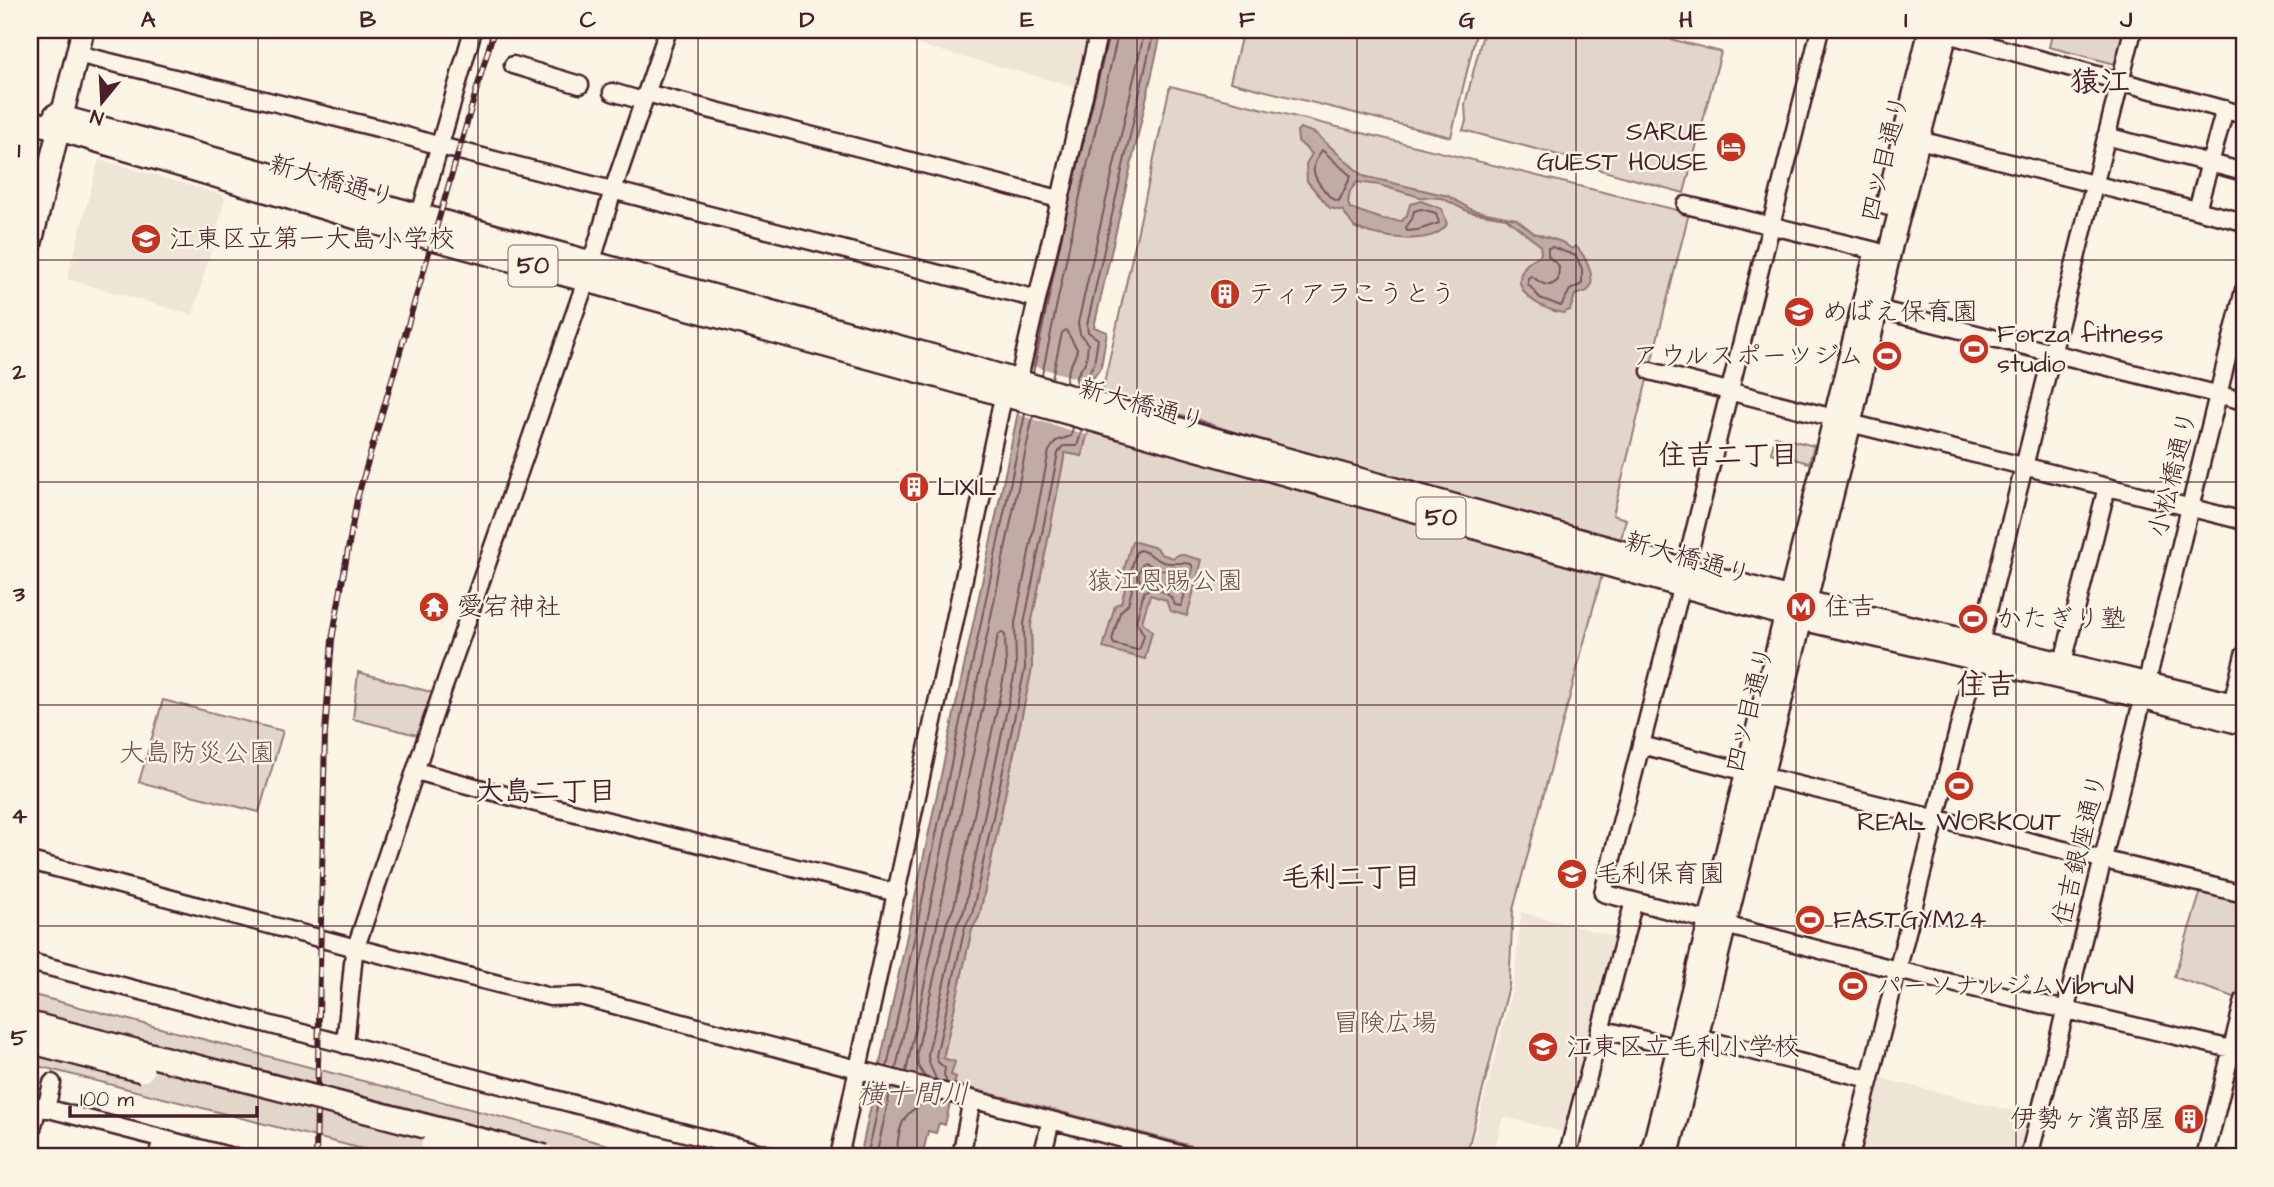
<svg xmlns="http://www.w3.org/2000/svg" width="2274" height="1187" viewBox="0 0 2274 1187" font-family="'Architects Daughter','Klee One',sans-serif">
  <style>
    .built { fill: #eee5d7 }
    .green { fill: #e2d5ca; stroke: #967a7a; stroke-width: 2 }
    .water { fill: #c0aca5; stroke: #917474; stroke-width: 2 }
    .pier { fill: #fcf5e5 }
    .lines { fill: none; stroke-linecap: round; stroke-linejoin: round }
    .shore { stroke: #79575c; stroke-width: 2 }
    .minor-casing { stroke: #4a1f2b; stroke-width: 21 }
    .major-casing { stroke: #4a1f2b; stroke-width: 26 }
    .minor { stroke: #fcf5e5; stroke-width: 16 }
    .major { stroke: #fcf5e5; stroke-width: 21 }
    .rail-casing { stroke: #4a1f2b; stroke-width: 6 }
    .rail { stroke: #fcf5e5; stroke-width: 3.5; stroke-dasharray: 10; stroke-linecap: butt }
    .highway-bridge-casing { stroke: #4a1f2b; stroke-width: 28; stroke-linecap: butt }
    .highway-bridge { stroke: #fcf5e5; stroke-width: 23 }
    .grid { fill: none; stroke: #4a1f2b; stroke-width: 2; stroke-opacity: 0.55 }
    .labels { text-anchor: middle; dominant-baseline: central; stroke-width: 5; stroke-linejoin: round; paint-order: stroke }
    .shield { fill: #fcf5e5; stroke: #7f5f63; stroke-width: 2 }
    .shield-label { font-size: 24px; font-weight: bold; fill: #4a1f2b }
    .poi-label { font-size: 26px; fill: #4a1f2b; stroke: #fcf5e5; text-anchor: start }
    .street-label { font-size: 26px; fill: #4a1f2b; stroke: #fcf5e5 }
    .park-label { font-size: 26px; fill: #704c53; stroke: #fcf5e5 }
    .neighbourhood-label { font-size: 28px; font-weight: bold; fill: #4a1f2b; stroke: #fcf5e5 }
    .water-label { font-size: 28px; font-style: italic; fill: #6d4950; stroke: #fcf5e5 }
    .quarter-label { font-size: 30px; font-weight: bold; fill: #4a1f2b; stroke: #fcf5e5 }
    .neatline { fill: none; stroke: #4a1f2b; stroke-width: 2.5 }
    .grid-label { font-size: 23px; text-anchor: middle; font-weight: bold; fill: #4a1f2b }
  </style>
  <rect width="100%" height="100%" fill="#fcf5e5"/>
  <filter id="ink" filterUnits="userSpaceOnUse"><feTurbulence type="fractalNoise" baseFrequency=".0143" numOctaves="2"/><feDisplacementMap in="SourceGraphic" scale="14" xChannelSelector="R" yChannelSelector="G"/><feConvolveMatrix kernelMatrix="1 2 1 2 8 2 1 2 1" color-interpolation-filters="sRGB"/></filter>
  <g filter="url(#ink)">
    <path class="built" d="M862 30H1090L1077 87Z
      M99 159 223 195 225 200 193 315 67 279Z
      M2128 719 2147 724 2080 992 2061 987Z
      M1521 912 1616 937 1567 1133 1503 1117 1493 1157H1469L1513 986Z
      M1877 1077 2028 1115 2018 1157H1858Z"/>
    <path class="green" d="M1243 30H1477L1451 137 1230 82Z
      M1484 30H1635L1721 52 1684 193 1600 170 1597 165 1463 130 1466 121 1465 104Z
      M2053 30H2124L2115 64 2049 47Z
      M1170 86 1689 213 1613 515 1626 519 1621 539 1251 439 1199 420 1153 407 1152 411 1101 397Z
      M1088 431 1602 575 1513 910 1509 986 1466 1157H1234L954 1084 956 1077 950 1075 943 1058 972 929 979 917 1032 668 1031 625 1065 452 1082 456Z
      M1775 436 1814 446 1809 463 1771 453Z
      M358 672 434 693 421 736 353 719Z
      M163 700 283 731 259 812 139 782Z
      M2201 891 2244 902V968L2237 998 2174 977Z
      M30 994 654 1157H394L30 1064Z"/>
    <path class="water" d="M1104 30H1162L1094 327 1107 332 1101 367 1092 380 1097 392 1082 456 1065 453 1031 625 1032 668 979 917 972 929 943 1058 955 1062 951 1075 956 1077 945 1125 939 1123 936 1133 928 1131 922 1157H860L1061 210Z
      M1300 128 1315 133 1363 176 1448 196 1472 210 1516 219 1534 233 1562 242 1572 249 1575 246C1584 253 1599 281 1587 291 1584 293 1579 293 1575 295L1570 310 1563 313C1542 310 1504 289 1527 264 1531 259 1537 259 1541 254L1540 245 1506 218 1469 212 1442 198 1420 197 1379 185 1357 182 1350 191 1348 203 1350 208 1382 219 1402 221 1407 215 1410 204 1421 201 1442 209 1447 224C1433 248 1374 237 1354 227L1343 211 1330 208 1307 181 1306 164 1312 154 1298 141 1297 131Z
      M1132 541 1157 548 1161 554 1173 558 1180 554 1202 560 1187 616 1170 611 1166 600 1150 595 1142 622 1152 631 1145 659 1103 648 1115 605 1121 603 1125 589 1120 584Z"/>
    <path class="pier" d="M1030 365 1097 384 1087 435 1019 415Z
      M882 1064 954 1084 951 1104 877 1085Z"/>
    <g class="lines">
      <path class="shore" d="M1322 150 1351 176 1339 201C1331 200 1330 197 1325 191 1311 175 1310 167 1322 150Z
        M1421 209 1436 213 1439 223 1418 230 1407 231 1406 227 1412 219 1414 211Z
        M1552 247 1576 256 1582 269V284L1570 290 1561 306 1540 298 1528 284V278L1531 276C1540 281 1547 291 1558 280L1559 266 1548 256V248Z
        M1033 373 1067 211 1110 30
        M1042 375 1076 213 1119 30
        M1052 378 1062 333 1066 330 1077 349C1075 361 1066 369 1066 382
        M1077 386 1076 377 1086 361 1088 344 1080 334 1078 323 1145 30
        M1088 389 1085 379 1094 364 1098 339 1088 332 1087 325 1154 30
        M1140 550C1153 554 1152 558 1161 561 1172 566 1180 561 1191 564L1193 568 1181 606 1175 605C1170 593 1164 591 1151 588L1144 592 1136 621 1144 635 1140 648 1137 650 1114 644 1112 640 1120 612 1128 604 1132 590 1128 581 1136 552Z
        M1145 562 1156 569 1180 573 1181 576 1179 585 1175 587 1153 580 1140 581C1137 576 1140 565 1145 562Z
        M887 1067 1025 414
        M896 1069 1033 416
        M906 1072 998 635 1002 632 1005 635 1006 667 954 907 947 922 917 1052 918 1066 925 1077
        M936 1080C934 1071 927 1064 928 1054L957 925 964 911 1016 667 1015 623 1049 451 1056 441 1071 436 1073 427
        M947 1083 944 1075 945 1068 938 1062 936 1056 965 927 972 914 1025 668 1024 624 1058 453 1063 446H1077L1082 430
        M867 1157 883 1086
        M876 1157 891 1088
        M897 1157C897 1144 899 1123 909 1113 916 1106 922 1107 925 1097"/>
      <g class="minor-casing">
        <path id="minor" d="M1936 31 2244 115
          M77 54 382 129 440 146 1037 299
          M513 65 580 85
          M612 92 643 101
          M646 93 1059 199
          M2106 136 2244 172
          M1919 140 2244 222
          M1686 205 1876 251
          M2197 210 2225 109
          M420 214 473 30
          M1877 309 2244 401
          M1650 371 1834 418
          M1850 423 2244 521
          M1685 569 1820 30
          M1682 585 1603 893 1897 970 2244 1052
          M1980 643 2133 30
          M2063 662 2107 487
          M2232 704 2244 655
          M1641 745 1747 772
          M416 771 520 799 897 893
          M1762 776 2244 894
          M30 861 356 948 550 997 580 996 1191 1157
          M30 962 777 1157
          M1600 1029 1678 1048
          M1698 1038 1870 1079
          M345 1045 354 953 434 715 586 281 613 190 668 30
          M30 1104 233 1157
          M46 1109 52 1083
          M30 1137 38 1106
          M157 1157 162 1139
          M839 1157 1000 411 1004 395 1020 374 1099 30
          M961 1157 972 1099
          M1042 1157 1051 1120
          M1567 1157 1634 901
          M1850 1157 1976 660
          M2029 1157 2244 290
          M2205 1157 2244 1000"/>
      </g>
      <g class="major-casing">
        <path id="major" d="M55 115 937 357 1211 438 1789 598 2244 707
          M30 121 360 219 936 376 1785 615 2143 697 2244 724
          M1887 204 1930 30
          M30 246 83 30
          M1651 1157 1874 260
          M1667 1157 1850 423 1892 242 1947 30"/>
      </g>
      <use href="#minor" class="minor"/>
      <use href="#major" class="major"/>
      <g class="rail-casing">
        <path id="rail" d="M316 1157 325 733 332 640 357 499 494 30"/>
      </g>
      <use href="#rail" class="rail"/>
      <g class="highway-bridge-casing">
        <path id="highway-bridge" d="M30 1024 545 1157
          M30 1041 142 1070
          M433 1145 481 1157"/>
      </g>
      <use href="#highway-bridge" class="highway-bridge"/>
    </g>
  </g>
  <path class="grid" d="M258 30V1157M478 30V1157M698 30V1157M917 30V1157M1137 30V1157M1357 30V1157M1576 30V1157M1796 30V1157M2016 30V1157M30 260H2244M30 482H2244M30 705H2244M30 926H2244"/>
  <defs>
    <g id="hotel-disc" transform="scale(1.575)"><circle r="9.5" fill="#c8321e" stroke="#fcf5e5"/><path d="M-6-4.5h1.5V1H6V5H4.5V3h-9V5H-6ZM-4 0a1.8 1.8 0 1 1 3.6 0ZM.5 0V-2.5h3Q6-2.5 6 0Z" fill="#fff"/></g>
    <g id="school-disc" transform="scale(1.575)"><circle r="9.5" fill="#c8321e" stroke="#fcf5e5"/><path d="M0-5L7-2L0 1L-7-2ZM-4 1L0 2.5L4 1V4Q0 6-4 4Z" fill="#fff"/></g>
    <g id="building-disc" transform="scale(1.575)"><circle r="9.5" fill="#c8321e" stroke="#fcf5e5"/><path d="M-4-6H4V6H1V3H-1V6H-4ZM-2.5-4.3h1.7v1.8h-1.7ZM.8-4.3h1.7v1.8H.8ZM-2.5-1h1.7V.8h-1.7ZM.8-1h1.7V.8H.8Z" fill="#fff"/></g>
    <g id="stadium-disc" transform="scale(1.575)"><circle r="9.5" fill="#c8321e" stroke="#fcf5e5"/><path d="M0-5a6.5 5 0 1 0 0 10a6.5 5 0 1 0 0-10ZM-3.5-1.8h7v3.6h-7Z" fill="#fff"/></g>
    <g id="temple-disc" transform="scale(1.575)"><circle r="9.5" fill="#c8321e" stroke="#fcf5e5"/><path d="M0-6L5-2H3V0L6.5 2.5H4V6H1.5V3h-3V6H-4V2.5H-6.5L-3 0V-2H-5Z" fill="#fff"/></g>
    <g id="metro-disc" transform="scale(1.575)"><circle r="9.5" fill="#c8321e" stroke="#fcf5e5"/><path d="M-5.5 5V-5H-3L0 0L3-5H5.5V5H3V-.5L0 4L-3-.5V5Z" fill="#fff"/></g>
  </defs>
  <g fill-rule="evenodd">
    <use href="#hotel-disc" x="1731" y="147"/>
    <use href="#school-disc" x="146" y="239"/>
    <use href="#building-disc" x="1225" y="294"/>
    <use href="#school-disc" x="1799" y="312"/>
    <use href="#stadium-disc" x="1974" y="349"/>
    <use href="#stadium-disc" x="1887" y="356"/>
    <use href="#building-disc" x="914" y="487"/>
    <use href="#temple-disc" x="434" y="607"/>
    <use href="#metro-disc" x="1801" y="607"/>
    <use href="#stadium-disc" x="1973" y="619"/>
    <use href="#stadium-disc" x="1959" y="786"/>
    <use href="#school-disc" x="1572" y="874"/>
    <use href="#stadium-disc" x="1810" y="920"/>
    <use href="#stadium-disc" x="1853" y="986"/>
    <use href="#school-disc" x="1543" y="1047"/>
    <use href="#building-disc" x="2189" y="1119"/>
  </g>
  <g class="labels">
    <g class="shield">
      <rect x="508.5" y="245.5" width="49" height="41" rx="5"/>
      <rect x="1416.5" y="497.5" width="49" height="41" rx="5"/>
    </g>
    <g class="shield-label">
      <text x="533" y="266">50</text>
      <text x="1441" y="518">50</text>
    </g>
    <g class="poi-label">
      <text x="1708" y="132" text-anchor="end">SARUE<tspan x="1708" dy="30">GUEST HOUSE</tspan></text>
      <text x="169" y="239">江東区立第一大島小学校</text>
      <text x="1248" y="294">ティアラこうとう</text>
      <text x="1822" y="312">めばえ保育園</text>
      <text x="1997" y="334">Forza fitness<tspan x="1997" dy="30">studio</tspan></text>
      <text x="1864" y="356" text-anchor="end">アウルスポーツジム</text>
      <text x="937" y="487">LIXIL</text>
      <text x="457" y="607">愛宕神社</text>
      <text x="1824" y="607">住吉</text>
      <text x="1996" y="619">かたぎり塾</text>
      <text x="1959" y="822" text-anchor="middle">REAL WORKOUT</text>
      <text x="1595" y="874">毛利保育園</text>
      <text x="1833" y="920">FASTGYM24</text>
      <text x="1876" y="986">パーソナルジムVibruN</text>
      <text x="1566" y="1047">江東区立毛利小学校</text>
      <text x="2166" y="1119" text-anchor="end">伊勢ヶ濱部屋</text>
    </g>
    <g class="street-label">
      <text transform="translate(1885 158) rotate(-76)">四ツ目通り</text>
      <text transform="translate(332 181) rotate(16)">新大橋通り</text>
      <text transform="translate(1142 405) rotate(16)">新大橋通り</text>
      <text transform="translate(2173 474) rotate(-76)">小松橋通り</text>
      <text transform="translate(1688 558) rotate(16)">新大橋通り</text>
      <text transform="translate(1750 709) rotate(-76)">四ツ目通り</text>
      <text transform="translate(2080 849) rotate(-76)">住吉銀座通り</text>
    </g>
    <g class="park-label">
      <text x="1165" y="581">猿江恩賜公園</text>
      <text x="197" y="753">大島防災公園</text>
      <text x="1385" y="1023">冒険広場</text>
    </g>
    <g class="neighbourhood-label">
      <text x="1728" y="455">住吉二丁目</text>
      <text x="546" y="791">大島二丁目</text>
      <text x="1351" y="877">毛利二丁目</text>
    </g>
    <g class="water-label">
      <text x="913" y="1094">横十間川</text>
    </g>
    <g class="quarter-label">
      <text x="2100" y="82">猿江</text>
      <text x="1986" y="685">住吉</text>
    </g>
  </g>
  <rect width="2274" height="1187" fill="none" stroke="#fcf5e5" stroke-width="77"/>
  <g transform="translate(102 102) rotate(198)" stroke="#fcf5e5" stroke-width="5" paint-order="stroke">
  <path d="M0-5L12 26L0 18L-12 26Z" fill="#4a1f2b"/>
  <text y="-10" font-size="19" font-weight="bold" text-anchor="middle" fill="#4a1f2b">N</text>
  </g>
  <path d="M70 1106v10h187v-10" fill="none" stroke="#4a1f2b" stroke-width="3.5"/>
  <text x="80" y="1106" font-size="21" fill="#4a1f2b" stroke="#fcf5e5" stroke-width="5" paint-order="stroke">100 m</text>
  <rect x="38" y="38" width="2198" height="1110" class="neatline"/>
  <g class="grid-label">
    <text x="148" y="27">A</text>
    <text x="368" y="27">B</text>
    <text x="588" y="27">C</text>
    <text x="807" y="27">D</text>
    <text x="1027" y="27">E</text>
    <text x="1247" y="27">F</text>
    <text x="1467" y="27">G</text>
    <text x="1686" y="27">H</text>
    <text x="1906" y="27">I</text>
    <text x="2126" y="27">J</text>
    <text x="19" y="157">1</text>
    <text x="19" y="379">2</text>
    <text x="19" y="601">3</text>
    <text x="19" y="823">4</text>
    <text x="19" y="1045">5</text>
  </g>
</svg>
